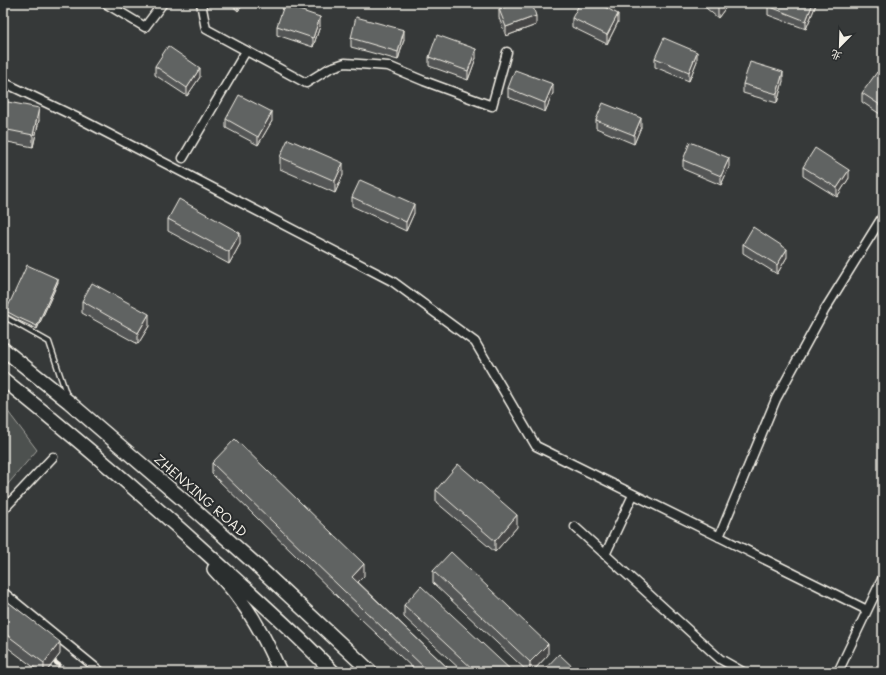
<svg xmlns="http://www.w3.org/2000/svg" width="886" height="675" viewBox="0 0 886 675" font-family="Mali,'LXGW WenKai TC',sans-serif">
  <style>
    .green { fill: #4e514f; stroke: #a1a19c }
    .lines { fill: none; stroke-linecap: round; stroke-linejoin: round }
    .service-casing { stroke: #f4f1e8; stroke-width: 7 }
    .minor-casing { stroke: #f4f1e8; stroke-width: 11 }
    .trunk-casing { stroke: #f4f1e8; stroke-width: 16 }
    .service { stroke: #2a2d2e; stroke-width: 4 }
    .minor { stroke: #2a2d2e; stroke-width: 8 }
    .trunk { stroke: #2a2d2e; stroke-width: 13 }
    .rail-casing { stroke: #f4f1e8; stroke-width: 4.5 }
    .rail { stroke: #2a2d2e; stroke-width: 3; stroke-dasharray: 9; stroke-linecap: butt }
    .wall { fill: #535554; stroke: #f4f1e8 }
    .shaded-wall { fill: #444545; stroke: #f4f1e8 }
    .building { fill: #616362; stroke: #f4f1e8 }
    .labels { text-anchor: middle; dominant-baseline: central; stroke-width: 4; stroke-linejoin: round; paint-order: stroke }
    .street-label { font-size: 14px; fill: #f4f1e8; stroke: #2a2d2e }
  </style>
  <rect width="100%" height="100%" fill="#363939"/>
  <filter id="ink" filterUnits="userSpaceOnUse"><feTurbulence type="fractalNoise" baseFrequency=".025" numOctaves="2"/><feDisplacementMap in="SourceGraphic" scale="8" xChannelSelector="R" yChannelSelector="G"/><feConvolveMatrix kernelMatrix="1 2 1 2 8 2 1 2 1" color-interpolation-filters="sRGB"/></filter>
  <g filter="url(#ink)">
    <path class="green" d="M3 407 6 409 37 450 3 490Z"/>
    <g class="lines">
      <g class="service-casing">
        <path id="service" d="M3 316 49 342 67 396"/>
      </g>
      <g class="minor-casing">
        <path id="minor" d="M105 3 145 27 163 3
          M201 3 206 29 306 83 330 68 345 63 388 66 424 81 492 106 507 52
          M3 82 80 119 392 281 475 342 536 446 867 610
          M183 158 246 51
          M3 510 53 457
          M575 527 720 659 743 672
          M719 537 776 399 824 311 883 216
          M605 555 633 495
          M3 592 101 672
          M838 672 883 577"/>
      </g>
      <g class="trunk-casing">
        <path id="trunk" d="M3 349 69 402 197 512 253 562 371 672
          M3 379C74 436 144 496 212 558 253 595 295 632 333 672
          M214 569C222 578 231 587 238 597 256 620 268 645 280 672"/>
      </g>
      <use href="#service" class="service"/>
      <use href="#minor" class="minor"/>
      <use href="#trunk" class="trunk"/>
      <g class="rail-casing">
        <path id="rail" d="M46 655 68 672"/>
      </g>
      <use href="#rail" class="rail"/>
    </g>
    <path class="wall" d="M229 3H245L238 11Z
      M700 3H729L718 18Z
      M815 3V7L806 29 768 15V6Z
      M499 9 536 25 506 36 499 18Z
      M572 18 618 22 607 44 572 27Z
      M277 26H320L313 47 277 35Z
      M351 38 404 39 398 60 351 47Z
      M429 57 476 58 468 80 429 66Z
      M655 58 697 61 689 81 655 67Z
      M155 66 200 77 187 96 155 75Z
      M883 76V116L862 102V93Z
      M783 81 777 103 743 93V84Z
      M508 88 553 93 545 112 508 97Z
      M3 101 39 120 33 147 3 141Z
      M226 119 272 121 258 145 226 128Z
      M596 120 641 127 634 144 596 128Z
      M280 157 343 175 335 193 280 169Z
      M683 160 729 167 721 185 683 169Z
      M803 167 849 178 837 197 803 176Z
      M352 197 414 213 406 231 352 206Z
      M168 219 240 244 229 264 168 231Z
      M743 244 787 257 777 274 743 253Z
      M58 282 37 329 17 320 6 314V311Z
      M82 301 149 326 138 344 82 313Z
      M212 463 364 576 358 582 452 672H417L341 600 212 474Z
      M436 490 517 527 495 552 436 502Z
      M433 571 548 655 532 672H528L433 583Z
      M3 598 60 654 46 672H40L3 644Z
      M404 605 513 672H463L404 617Z"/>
    <path class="shaded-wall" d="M238 3H245L238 11Z
      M720 3H729L718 18V6Z
      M813 3H815V7L806 29V21Z
      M618 14V22L607 44V35Z
      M536 16V25L506 36V27Z
      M320 17V26L313 47V38Z
      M404 30V39L398 60V52Z
      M476 49V58L468 80V71Z
      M697 52V61L689 81V72Z
      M200 68V77L187 96V88Z
      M783 72V81L777 103V94Z
      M553 84V93L545 112V103Z
      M39 108V120L33 147V135Z
      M272 112V121L258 145V137Z
      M641 118V127L634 144V135Z
      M729 158V167L721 185V176Z
      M343 163V175L335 193V181Z
      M849 170V178L837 197V188Z
      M414 204V213L406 231V222Z
      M240 233V244L229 264V252Z
      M787 249V257L777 274V265Z
      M58 279V282L37 329V326Z
      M149 314V326L138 344V333Z
      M517 515V527L495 552V541Z
      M364 564V576L352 588V577Z
      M60 642V654L46 672H44V663Z
      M548 644V655L532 672H530V662Z"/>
    <path class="building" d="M517 3H532L536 16 506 27 499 9Z
      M580 3H597L618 14 607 35 572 18Z
      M714 3H720L718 6Z
      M770 3H813L806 21 768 6Z
      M284 5 320 17 313 38 277 26Z
      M356 17 404 30 398 52 351 38Z
      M437 35 476 49 468 71 429 57Z
      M664 38 697 52 689 72 655 58Z
      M168 46 200 68 187 88 155 66Z
      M750 62 783 72 777 94 743 84Z
      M515 70 553 84 545 103 508 88Z
      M877 72 883 76V107L862 93Z
      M239 95 272 112 258 137 226 119Z
      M3 101 39 108 33 135 3 129Z
      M603 103 641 118 634 135 596 120Z
      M288 139 343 163 335 181 280 157Z
      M690 142 729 158 721 176 683 160Z
      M815 148 849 170 837 188 803 167Z
      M360 180 414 204 406 222 352 197Z
      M179 199 240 233 229 252 168 219Z
      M753 227 787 249 777 265 743 244Z
      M27 265 58 279 37 326 17 317 6 311Z
      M92 283 149 314 138 333 82 301Z
      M235 439 364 564 352 577 452 672H429L341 588 212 463Z
      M458 464 517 515 495 541 436 490Z
      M451 552 548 644 530 662 433 571Z
      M421 586 513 672H476L404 605Z
      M3 598 60 642 44 663 3 632Z
      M559 654 578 672H542Z"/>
  </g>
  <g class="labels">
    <g class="street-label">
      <text transform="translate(201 495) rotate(41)">ZHENXING ROAD</text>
    </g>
  </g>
  <rect width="886" height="675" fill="none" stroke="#2a2d2e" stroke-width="16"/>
  <rect x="8" y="8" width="870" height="659" fill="none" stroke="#f4f1e8" stroke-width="1.5" filter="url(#ink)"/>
  <g transform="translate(840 46) rotate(203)" stroke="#2a2d2e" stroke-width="3" paint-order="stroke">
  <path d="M0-3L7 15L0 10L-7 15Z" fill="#f4f1e8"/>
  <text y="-6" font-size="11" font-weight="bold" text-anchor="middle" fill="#f4f1e8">北</text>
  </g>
</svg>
